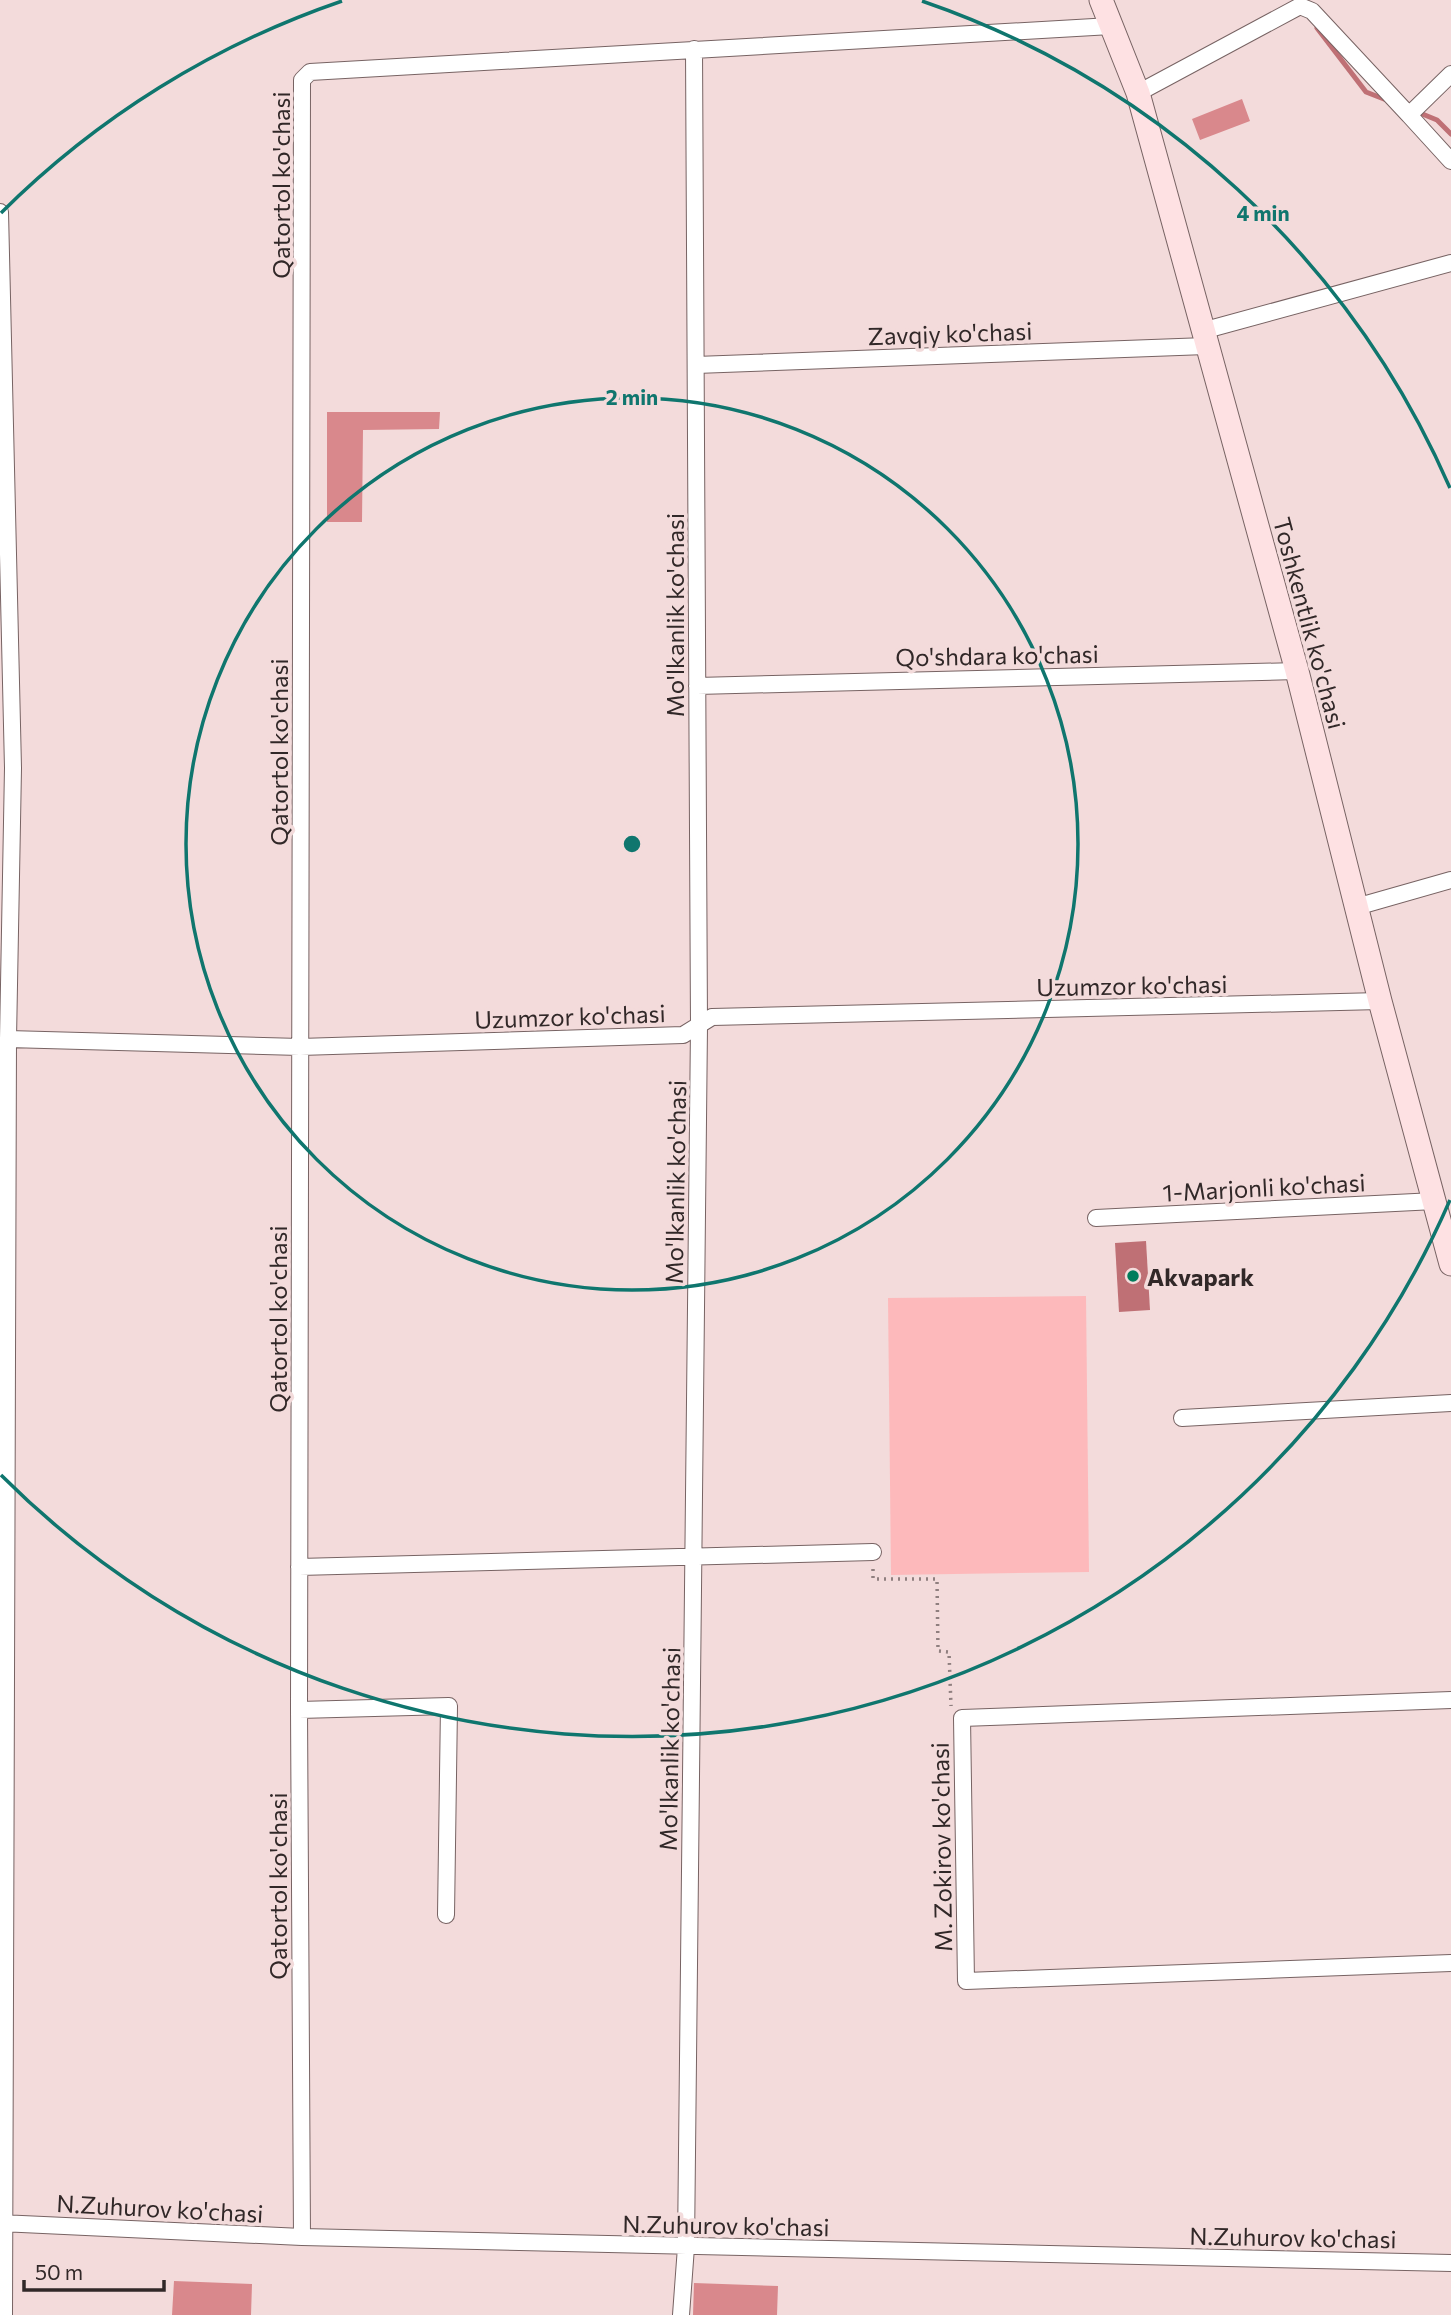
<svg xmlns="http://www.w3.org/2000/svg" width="1451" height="2315" viewBox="0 0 1451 2315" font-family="Commissioner,sans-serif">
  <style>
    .green { fill: #fdb9bb }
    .water { fill: #bf7075 }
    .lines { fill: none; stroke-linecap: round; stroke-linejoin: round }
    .stream { stroke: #bf7075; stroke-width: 5 }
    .building { fill: #d9888c }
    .minor-casing { stroke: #776363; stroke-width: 18 }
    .secondary-casing { stroke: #776363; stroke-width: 25 }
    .path { stroke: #8f7f7f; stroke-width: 3.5; stroke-dasharray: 2 5; stroke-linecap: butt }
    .minor { stroke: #fff; stroke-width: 16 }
    .secondary { stroke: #fee1e3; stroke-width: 23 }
    .ring { fill: none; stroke: #0f766e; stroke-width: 3.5 }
    .poi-dot { fill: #007d5b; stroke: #f3dbdb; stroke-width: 2.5 }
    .labels { text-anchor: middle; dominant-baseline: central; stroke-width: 7; stroke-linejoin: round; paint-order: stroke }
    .street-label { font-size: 24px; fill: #312828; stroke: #f3dbdb }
    .poi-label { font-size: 24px; font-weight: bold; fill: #312828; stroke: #f3dbdb; text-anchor: start }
    .centre { fill: #0f766e; stroke: #f3dbdb; stroke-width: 3.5 }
    .ring-label { font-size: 21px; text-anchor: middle; font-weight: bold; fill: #0f766e; stroke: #f3dbdb; stroke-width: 7; stroke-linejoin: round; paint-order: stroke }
  </style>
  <rect width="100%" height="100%" fill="#f3dbdb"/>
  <path class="green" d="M1086 1296 1089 1572 891 1575 888 1298Z"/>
  <path class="water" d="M1146 1241 1150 1310 1119 1312 1115 1243Z"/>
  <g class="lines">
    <path class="stream" d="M1317 28 1366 92 1389 101
      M1415 111 1437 120 1451 134"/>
  </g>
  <path class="building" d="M1242 99 1250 121 1200 140 1192 119Z
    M327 412H440L439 429 363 430 362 522H327Z
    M174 2281 252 2284 251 2315H172Z
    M694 2283 778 2286 777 2315H693Z"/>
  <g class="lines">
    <g class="minor-casing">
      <path id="minor" d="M1138 93 1300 6 1312 11 1409 115 1451 74
        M1409 115 1451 161
        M0 212 13 768 8 1039 4 2315
        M1202 331 1451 263
        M696 365 1206 346
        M697 686 1297 671
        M1356 907 1451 880
        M8 1039 300 1047 683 1035 712 1017 1380 1001
        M1096 1218 1435 1201
        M1182 1418 1451 1403
        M299 1567 873 1552
        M1451 1700 962 1718 966 1981 1451 1963
        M299 1710 449 1706 446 1915
        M0 2223 302 2237 1451 2263
        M302 2237 299 1710 302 80 310 72 1111 26
        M681 2315 686 2247 699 1026 694 49"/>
    </g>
    <g class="secondary-casing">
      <path id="secondary" d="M1101 0 1138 93 1297 671 1380 1001 1451 1264"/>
    </g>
    <path class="path" d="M873 1569V1579H937L938 1651 949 1652 951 1706"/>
    <use href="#minor" class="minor"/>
    <use href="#secondary" class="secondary"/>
  </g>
  <g class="ring">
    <circle cx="632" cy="844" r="446"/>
    <path d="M1450 1200A892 892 0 0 1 1 1475M1 213A892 892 0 0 1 342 1M922 1A892 892 0 0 1 1450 488"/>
  </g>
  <circle class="poi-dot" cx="1133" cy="1276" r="7"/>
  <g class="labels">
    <g class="street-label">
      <text transform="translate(280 185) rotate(-90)">Qatortol ko'chasi</text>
      <text transform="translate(950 333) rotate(-2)">Zavqiy ko'chasi</text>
      <text transform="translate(674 615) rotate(-90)">Mo'lkanlik ko'chasi</text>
      <text transform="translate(1310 623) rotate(75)">Toshkentlik ko'chasi</text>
      <text transform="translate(997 655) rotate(-1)">Qo'shdara ko'chasi</text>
      <text transform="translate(278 752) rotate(-90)">Qatortol ko'chasi</text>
      <text transform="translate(1132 985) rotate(-1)">Uzumzor ko'chasi</text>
      <text transform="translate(570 1016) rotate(-2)">Uzumzor ko'chasi</text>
      <text transform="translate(675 1182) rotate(-89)">Mo'lkanlik ko'chasi</text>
      <text transform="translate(1264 1187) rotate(-3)">1-Marjonli ko'chasi</text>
      <text transform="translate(277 1319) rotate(-90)">Qatortol ko'chasi</text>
      <text transform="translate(669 1749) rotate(-89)">Mo'lkanlik ko'chasi</text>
      <text transform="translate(941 1847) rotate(-91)">M. Zokirov ko'chasi</text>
      <text transform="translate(277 1886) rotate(-90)">Qatortol ko'chasi</text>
      <text transform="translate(160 2208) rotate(3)">N.Zuhurov ko'chasi</text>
      <text transform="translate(726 2225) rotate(1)">N.Zuhurov ko'chasi</text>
      <text transform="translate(1293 2237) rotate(1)">N.Zuhurov ko'chasi</text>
    </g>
    <g class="poi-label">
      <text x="1147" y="1276">Akvapark</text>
    </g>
  </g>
  <circle cx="632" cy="844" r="10" class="centre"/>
  <g class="ring-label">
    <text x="1263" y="221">4 min</text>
    <text x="632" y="405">2 min</text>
  </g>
  <path d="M24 2280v10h140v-10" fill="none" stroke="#312828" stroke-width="3.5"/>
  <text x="35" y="2280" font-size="21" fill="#312828" stroke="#f3dbdb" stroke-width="5" paint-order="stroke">50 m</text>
</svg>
